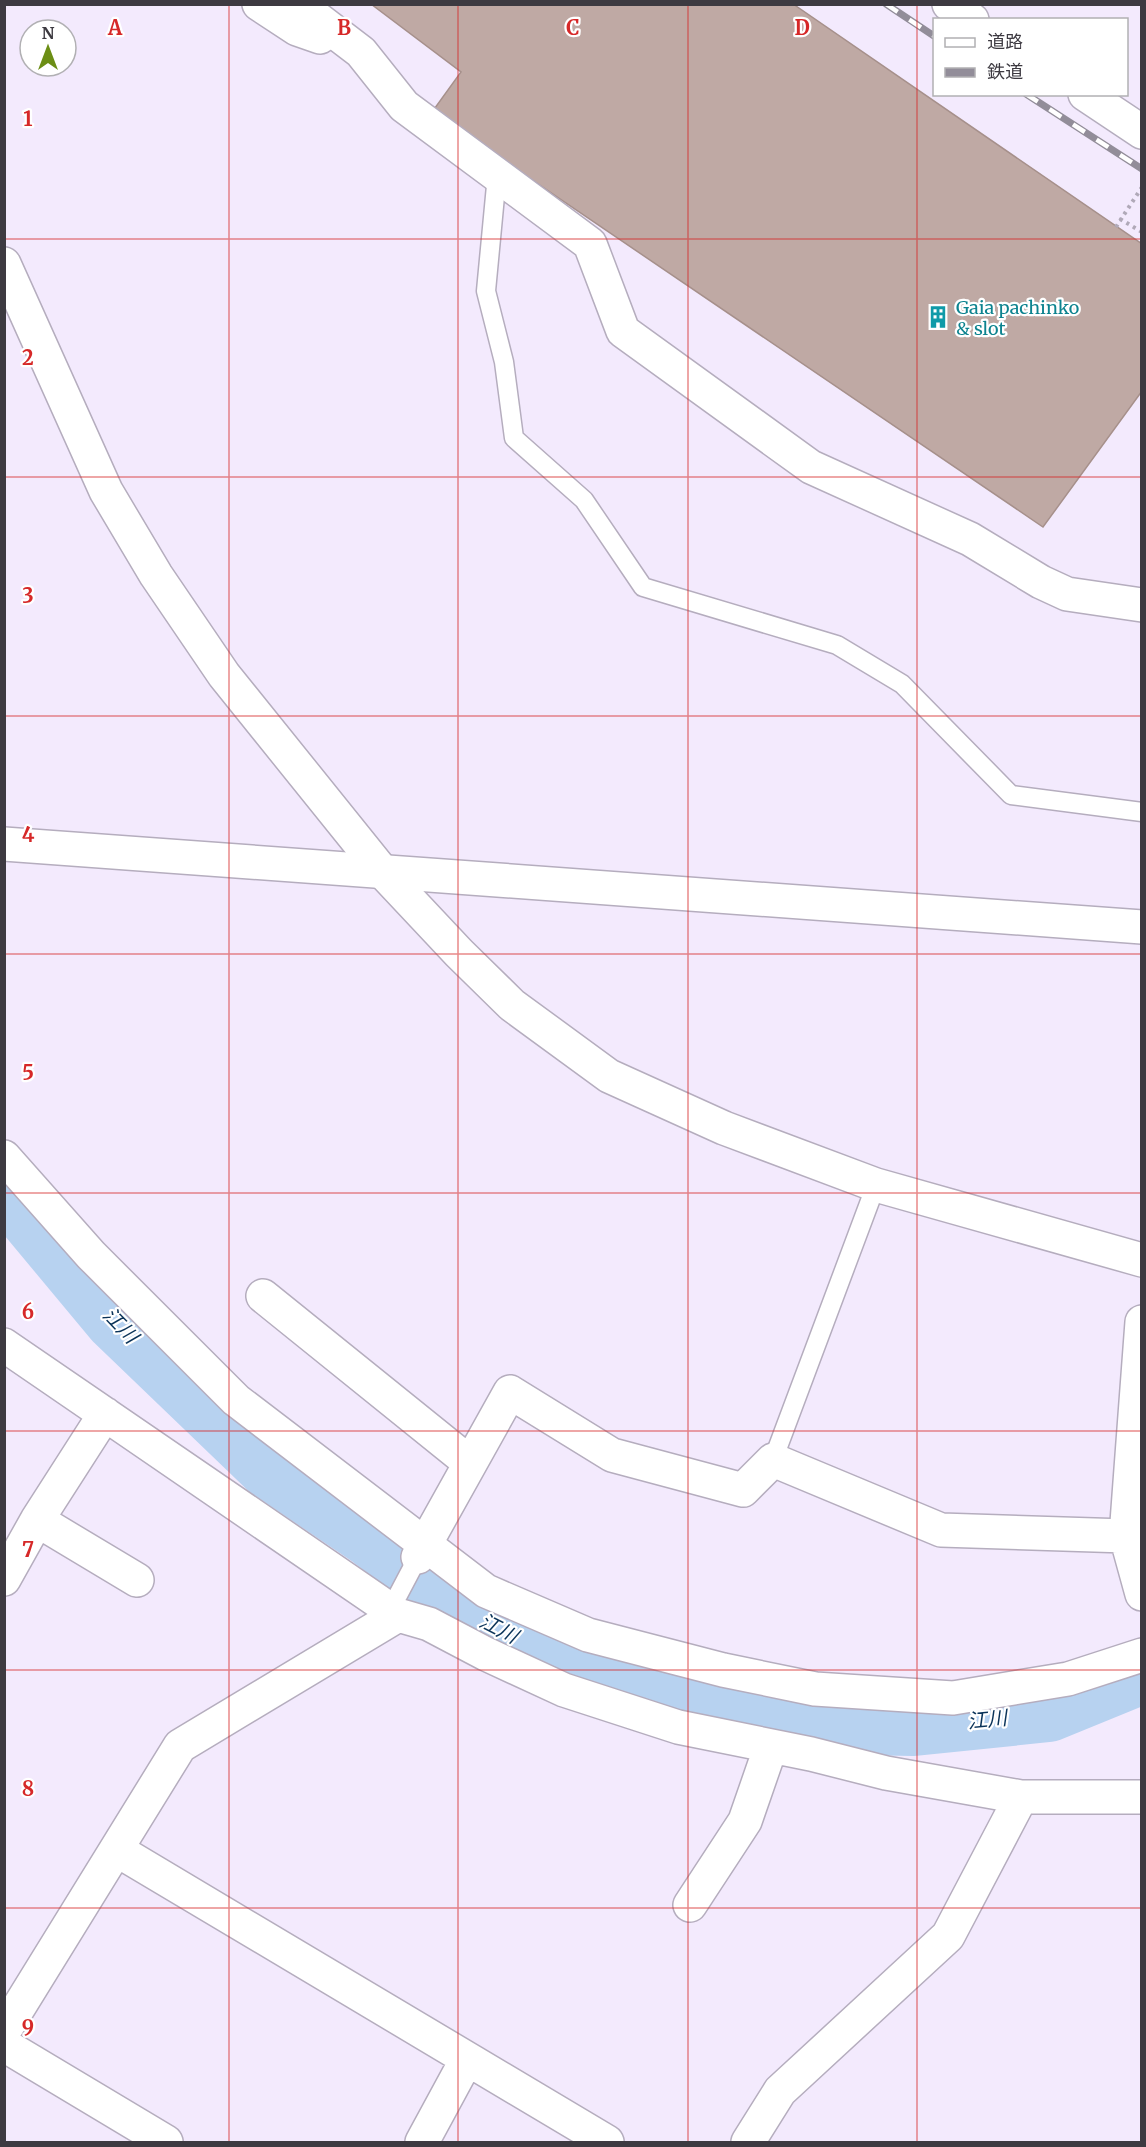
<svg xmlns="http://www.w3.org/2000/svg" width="1146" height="2147" viewBox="0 0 1146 2147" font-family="Merriweather,'Noto Sans JP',serif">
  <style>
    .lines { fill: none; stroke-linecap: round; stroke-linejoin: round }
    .river { stroke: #b7d2f0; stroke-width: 60 }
    .building { fill: #bfa9a4; stroke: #a6908b; stroke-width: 1.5 }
    .lane-casing { stroke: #b5adbe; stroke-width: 21 }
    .street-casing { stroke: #b5adbe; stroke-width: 36 }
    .secondary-casing { stroke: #b5adbe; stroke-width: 36 }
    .path { stroke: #b0a9b8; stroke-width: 4; stroke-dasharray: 3 4.5; stroke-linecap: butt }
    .lane { stroke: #fff; stroke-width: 18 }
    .street { stroke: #fff; stroke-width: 33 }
    .secondary { stroke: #fff; stroke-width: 33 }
    .rail-casing { stroke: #928d99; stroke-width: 7 }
    .rail { stroke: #fff; stroke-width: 4.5; stroke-dasharray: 14; stroke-linecap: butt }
    .grid { fill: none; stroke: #d62828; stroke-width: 1.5; stroke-opacity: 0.55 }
    .labels { text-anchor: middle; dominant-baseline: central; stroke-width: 4.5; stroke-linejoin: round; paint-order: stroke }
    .culture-label { font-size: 18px; fill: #0d838f; stroke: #fff; text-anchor: start }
    .water-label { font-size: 20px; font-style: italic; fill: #0a3359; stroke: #fff }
    .grid-label { font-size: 20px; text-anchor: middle; font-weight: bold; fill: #d62828; stroke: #fff; stroke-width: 4.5; stroke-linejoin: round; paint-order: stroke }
  </style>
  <rect width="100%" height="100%" fill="#f3eafd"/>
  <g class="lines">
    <path class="river" d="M4 1188 114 1320 269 1469 371 1538 470 1613 546 1651 754 1715 854 1725 914 1726 1049 1712 1142 1674"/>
  </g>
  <path class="building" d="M371 4H793L1142 244V391L1043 527 432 112 461 72Z"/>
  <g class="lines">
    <g class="lane-casing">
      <path id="lane" d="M497 175 486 291 504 362 514 438 584 500 643 587 837 645 902 684 1011 795 1142 812
        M773 1460 876 1185
        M398 1595 418 1557"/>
    </g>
    <g class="street-casing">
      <path id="street" d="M949 4 972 20
        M1085 94 1142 132
        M4 264 106 491 156 575 224 675 381 870 459 953 512 1005 609 1076 724 1128 876 1185 1142 1260
        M4 1157 91 1255 236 1400 486 1591 588 1635 723 1670 815 1689 953 1698 1068 1679 1142 1655
        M263 1296 470 1463
        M1142 1322 1126 1536 1142 1594
        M4 1345 398 1615 429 1624 486 1654 564 1690 678 1727 811 1754 886 1773 1021 1797H1142
        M37 1520 137 1580
        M418 1557 510 1392 612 1455 743 1490 773 1460 941 1530 1126 1536
        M4 1579 37 1520 105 1414
        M117 1850 607 2142
        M690 1905 745 1821 771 1746
        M4 2031 180 1746 398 1615
        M4 2045 166 2142
        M422 2142 467 2059
        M748 2142 780 2091 948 1936 1021 1797"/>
    </g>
    <g class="secondary-casing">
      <path id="secondary" d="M259 4 297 29 320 37
        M298 4 361 52 404 106 590 244 623 331 811 467 970 539 1041 582 1067 594 1142 605
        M4 844 1142 927"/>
    </g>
    <path class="path" d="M1120 219 1142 232
      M1116 227 1142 187"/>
    <use href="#lane" class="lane"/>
    <use href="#street" class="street"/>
    <use href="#secondary" class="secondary"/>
    <g class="rail-casing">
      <path id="rail" d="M886 4 934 36
        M1026 94 1142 169"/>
    </g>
    <use href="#rail" class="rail"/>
  </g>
  <path class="grid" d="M229 4V2142M458 4V2142M688 4V2142M917 4V2142M4 239H1142M4 477H1142M4 716H1142M4 954H1142M4 1193H1142M4 1431H1142M4 1670H1142M4 1908H1142"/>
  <defs>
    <g id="building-bare" transform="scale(1.8)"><path d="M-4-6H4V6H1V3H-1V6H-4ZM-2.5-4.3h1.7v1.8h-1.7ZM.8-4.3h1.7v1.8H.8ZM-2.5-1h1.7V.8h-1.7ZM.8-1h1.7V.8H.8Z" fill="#0f9aa8" stroke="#fff" stroke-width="2.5" paint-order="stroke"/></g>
  </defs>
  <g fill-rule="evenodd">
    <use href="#building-bare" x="938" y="317"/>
  </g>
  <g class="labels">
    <g class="culture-label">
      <text x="956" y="307">Gaia pachinko<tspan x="956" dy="21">&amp; slot</tspan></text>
    </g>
    <g class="water-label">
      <text transform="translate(121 1325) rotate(46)">江川</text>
      <text transform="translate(499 1628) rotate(27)">江川</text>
      <text transform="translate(987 1719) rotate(-6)">江川</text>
    </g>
  </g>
  <g class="grid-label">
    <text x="115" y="35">A</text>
    <text x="344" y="35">B</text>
    <text x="573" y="35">C</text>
    <text x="802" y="35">D</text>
    <text x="28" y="126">1</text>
    <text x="28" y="365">2</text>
    <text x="28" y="603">3</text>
    <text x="28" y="842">4</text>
    <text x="28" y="1080">5</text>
    <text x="28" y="1319">6</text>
    <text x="28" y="1557">7</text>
    <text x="28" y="1796">8</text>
    <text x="28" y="2035">9</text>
  </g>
  <rect width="1146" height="2147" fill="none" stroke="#3d3a41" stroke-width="12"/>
  <rect x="933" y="18" width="195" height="78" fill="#ffffff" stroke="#b1b0b3" stroke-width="1.5"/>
  <rect x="945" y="38" width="30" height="9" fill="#ffffff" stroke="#b1b0b3" stroke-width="1.5"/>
  <text x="987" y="48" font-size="18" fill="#3d3a41">道路</text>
  <rect x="945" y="68" width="30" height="9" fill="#928d99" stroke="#b1b0b3" stroke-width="1.5"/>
  <text x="987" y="78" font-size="18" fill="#3d3a41">鉄道</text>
  <g transform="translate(48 48)"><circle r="28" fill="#ffffff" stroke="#b1b0b3" stroke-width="1.5"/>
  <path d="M0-4.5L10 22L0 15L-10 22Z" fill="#6c8e15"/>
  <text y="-9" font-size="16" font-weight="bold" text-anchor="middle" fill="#3d3a41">N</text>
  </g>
</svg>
